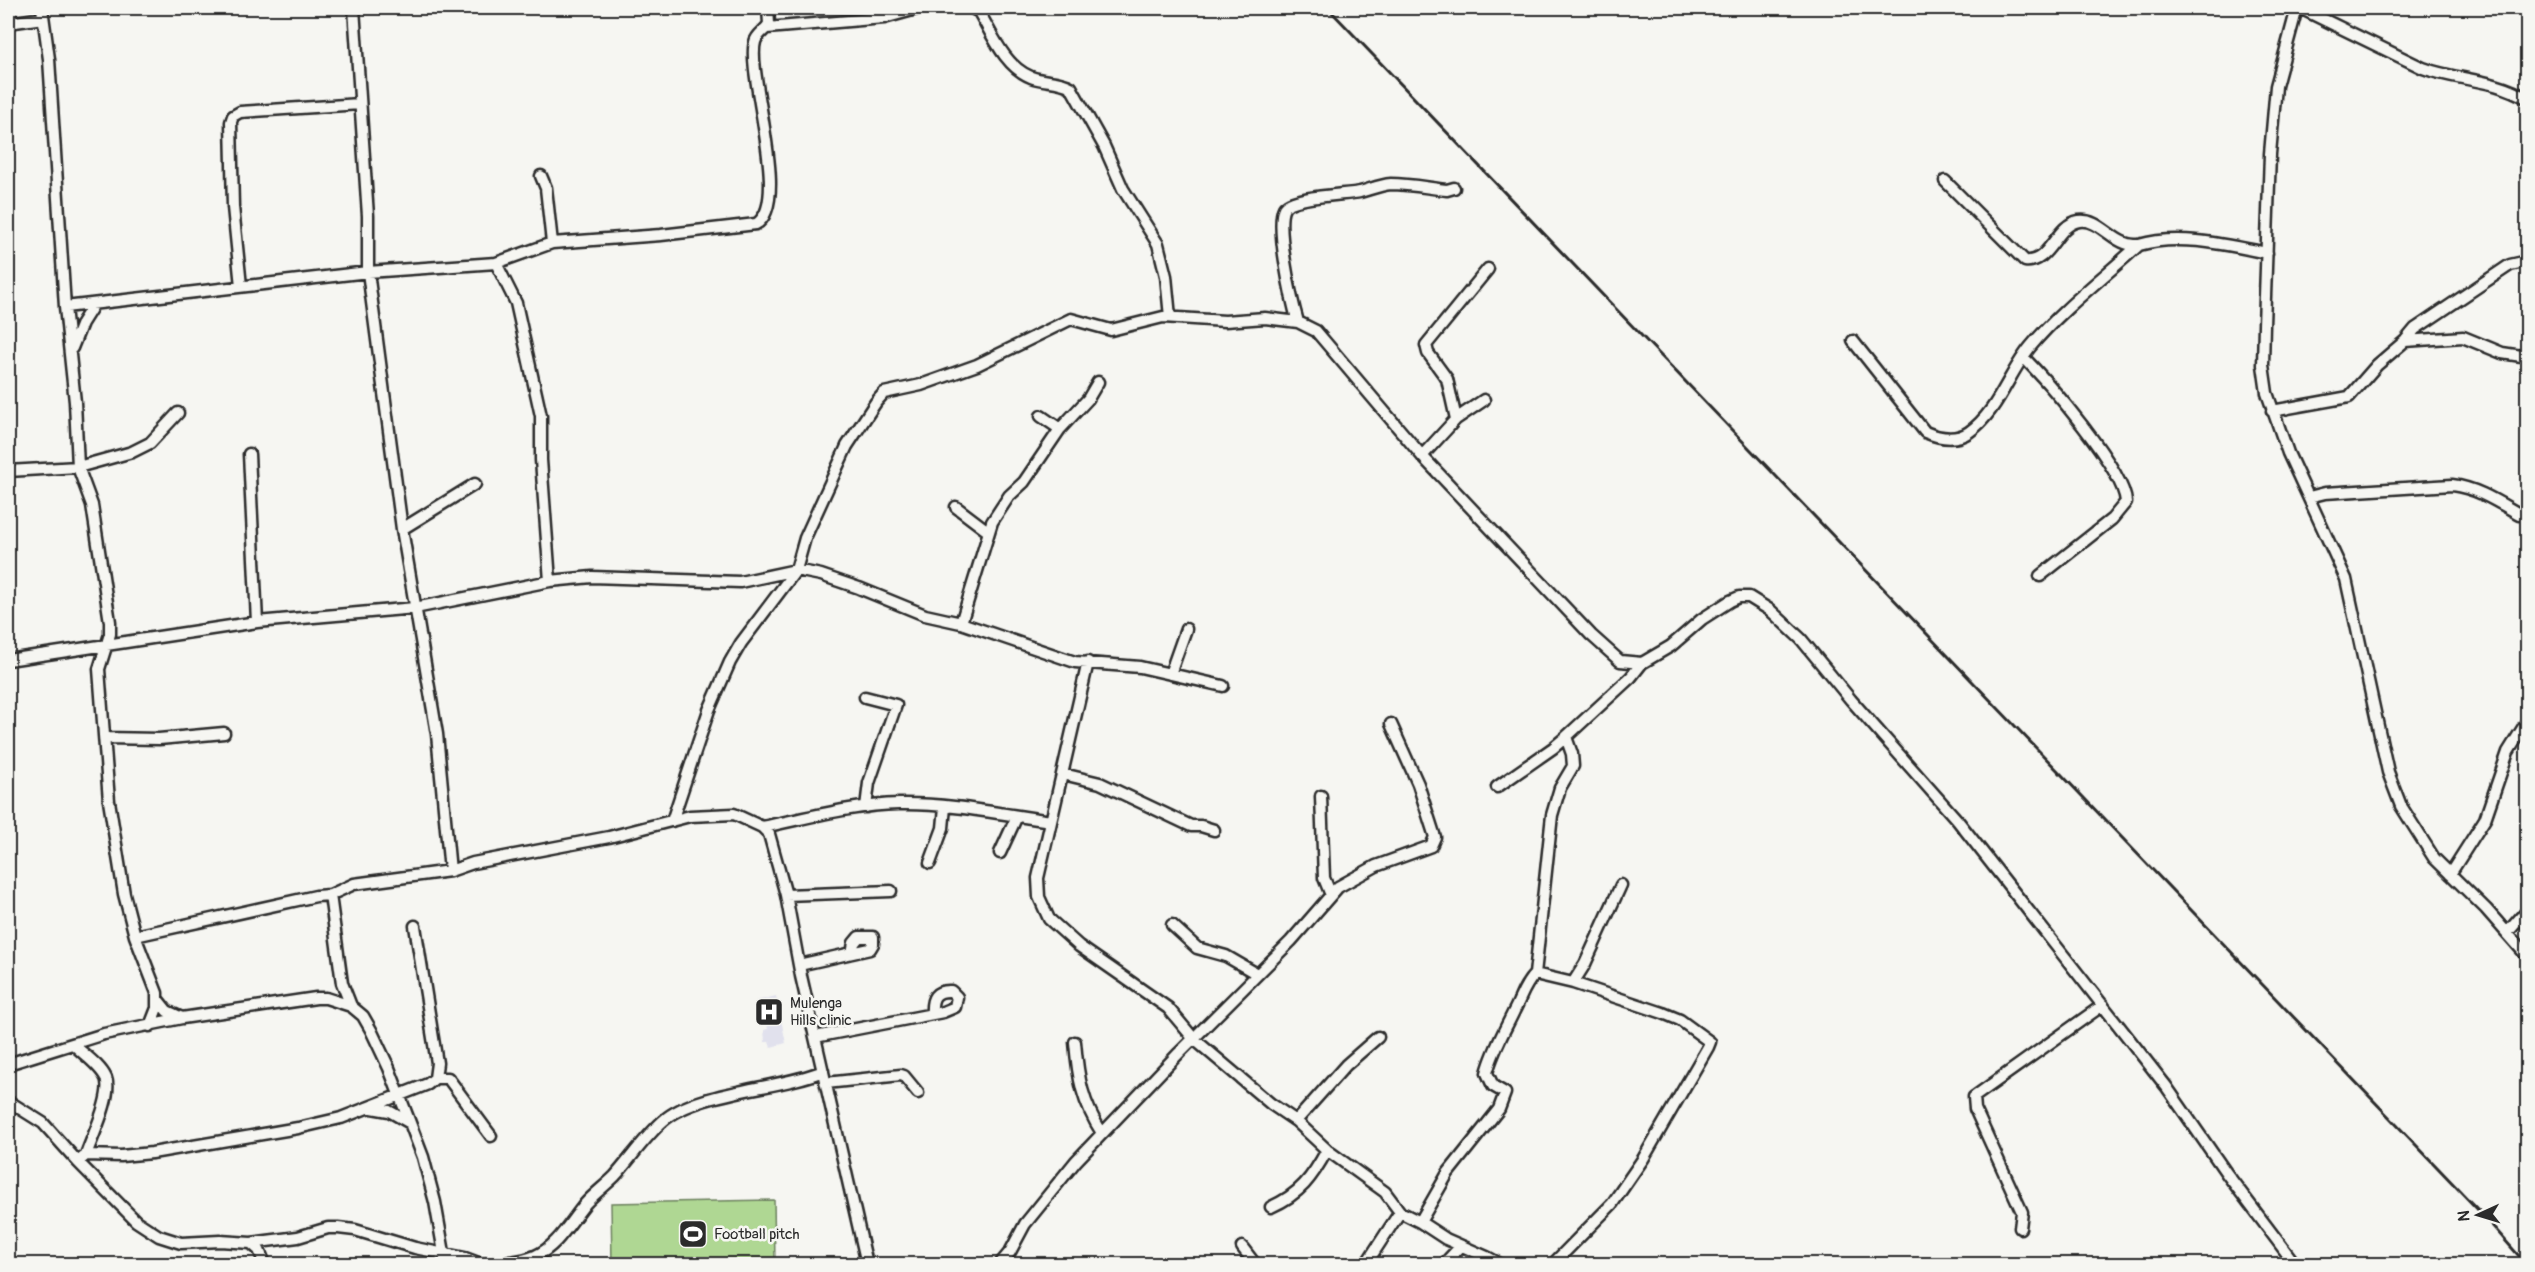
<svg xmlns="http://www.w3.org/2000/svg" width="2535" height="1272" viewBox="0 0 2535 1272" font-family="Pangolin,sans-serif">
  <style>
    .built { fill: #e1e1ed }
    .green { fill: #afd793; stroke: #6d815f; stroke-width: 1.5 }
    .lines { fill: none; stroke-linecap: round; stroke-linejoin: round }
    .minor-casing { stroke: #2b2b2b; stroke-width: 15 }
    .minor { stroke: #f6f6f2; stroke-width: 10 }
    .rail { stroke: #2b2b2b; stroke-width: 3 }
    .labels { text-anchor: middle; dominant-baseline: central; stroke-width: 5; stroke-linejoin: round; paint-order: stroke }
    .poi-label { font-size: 15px; fill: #2b2b2b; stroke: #f6f6f2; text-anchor: start }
  </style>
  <rect width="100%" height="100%" fill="#f6f6f2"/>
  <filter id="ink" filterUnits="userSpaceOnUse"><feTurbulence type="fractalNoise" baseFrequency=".0167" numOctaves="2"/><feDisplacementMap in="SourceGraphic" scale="12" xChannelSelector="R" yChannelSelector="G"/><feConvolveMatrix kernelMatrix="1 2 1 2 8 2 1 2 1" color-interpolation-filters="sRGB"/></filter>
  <g filter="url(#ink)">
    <path class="built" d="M776 996 786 1043 771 1047 769 1042H765L764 1030 768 1029 767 1024 762 1026 756 1001Z"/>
    <path class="green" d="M774 1200 775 1264H612L611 1203Z"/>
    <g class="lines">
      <g class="minor-casing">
        <path id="minor" d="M42 8 49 59 65 307 75 402 78 467 92 505 110 622V634L99 669 109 801 124 894 135 936 157 993V1008L150 1026
          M354 8 368 216V272L402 529 437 734 450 871
          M972 8 979 12C992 34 1005 67 1031 77 1044 82 1059 80 1071 87L1104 146 1123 189 1158 244 1166 276 1170 317
          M2297 8 2276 86 2270 154 2264 325 2263 365 2267 393 2288 453 2346 579 2388 772 2401 806 2434 858 2486 909 2528 957
          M2300 8 2423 68C2458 81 2493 78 2528 99
          M8 23 43 18
          M767 28 884 18 920 8
          M541 176 546 188 552 243
          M1945 181 2025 261C2050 264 2055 225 2079 221 2096 218 2110 238 2125 243 2129 245 2134 245 2139 245
          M496 263 516 303 541 416V460L550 581
          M241 286 233 207 231 122 233 116 240 112 360 104
          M65 307 368 272 496 263 552 243 661 235 756 224C792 204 746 74 755 42 757 34 765 31 769 24L768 8
          M1298 322C1292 302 1275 225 1284 208 1291 196 1345 195 1360 192 1371 189 1380 185 1391 184 1409 184 1429 188 1447 190L1454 188
          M1853 341 1925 432C1939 438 1956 441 1969 432 1998 412 2009 372 2031 346 2060 311 2105 276 2139 245 2179 233 2227 245 2267 253
          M2405 341 2463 337 2502 353 2528 357
          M72 348 82 323 94 304
          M2023 357C2048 381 2124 470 2126 502L2112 519 2040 576
          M2272 411 2349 397 2377 365 2405 341 2415 329 2510 265 2528 261
          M1041 416 1060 429
          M1456 419 1447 379 1428 353 1426 345 1488 269
          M249 454 257 622
          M1422 456 1456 419 1484 400
          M8 471 78 467 132 452 150 443 178 413
          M2309 497 2325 493 2452 485C2477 488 2498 502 2519 514
          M956 507 989 532
          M402 529 475 484
          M961 623 992 522 1009 496 1024 482 1060 429 1088 399 1098 382
          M8 660 257 622 415 608 550 581 592 577 740 582 796 570 821 575 859 588 925 615 961 623 1075 662 1140 667 1223 686
          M1088 662 1038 878 1039 897 1049 919 1079 946 1168 1008 1194 1039 1271 1104 1296 1121 1327 1150 1385 1192 1400 1212 1420 1222 1446 1239 1487 1257 1500 1264
          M1170 674 1186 629
          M865 697 896 705 869 783 866 807
          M105 738 159 739 224 733
          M1063 774 1100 783 1191 826H1201L1214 830
          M1497 787 1553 748 1566 737
          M1321 796 1324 878 1331 895
          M672 821 709 710 730 662 741 643 796 570 805 538 847 446 876 402 884 393 921 385 977 365 1071 319 1111 330 1163 317 1225 321 1265 318 1298 322 1316 331 1422 456 1591 635 1620 661 1642 663
          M762 827C807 818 853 805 899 804 949 803 1001 814 1051 821
          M1000 853 1017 816
          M930 863 943 828 945 807
          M2450 874 2485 819 2508 752 2528 720
          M330 895 342 983 351 1006
          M786 895 891 891
          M1172 925 1197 948 1226 956 1257 974
          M2508 932 2528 909
          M135 936 316 896 330 895 354 884 450 871 473 863 609 837 690 816 734 814 762 827 769 834 786 895 801 976 867 1264
          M799 965 870 949 873 944V937H859L854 943 852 953
          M1535 974 1552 815 1560 788 1573 766 1572 754 1566 737 1631 677 1642 663 1671 646 1702 619 1730 601 1739 597H1749L1770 610 1801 639 1851 700 1958 821 2166 1086 2227 1174 2295 1264
          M1573 983 1585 964 1621 885
          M159 1001 167 1011 182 1018
          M815 1037 943 1012 955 1007 957 997 951 991C935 990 931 998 932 1013
          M1075 1042C1078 1078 1082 1102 1102 1133
          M73 1044C83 1054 100 1065 106 1078 113 1095 92 1137 86 1155
          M8 1064 104 1034 182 1018 316 998H326L351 1006 363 1016 371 1030 389 1068 423 1157 435 1202 446 1264
          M435 1078H448L491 1136
          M826 1083 901 1075 904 1076 918 1093
          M8 1101 43 1123 78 1162 86 1155 121 1156 152 1153 298 1128 341 1118 428 1084 435 1078 437 1063 415 926
          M372 1108 389 1111 410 1123
          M1296 1121 1346 1065 1378 1037
          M78 1162 136 1221 159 1236 181 1243 220 1241 251 1243 298 1237 328 1228H338L355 1230 415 1248 465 1258 481 1264
          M1271 1207C1300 1194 1312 1178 1327 1150
          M1420 1222 1448 1173 1499 1109 1505 1093 1493 1086 1487 1073C1493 1050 1504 1032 1514 1011 1521 998 1524 985 1535 974L1573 983 1663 1013 1680 1020 1710 1042 1708 1047 1643 1159 1612 1204 1553 1264
          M2020 1228 2022 1212 1975 1109 1974 1097 2103 1005
          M251 1243 259 1250 265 1264
          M1242 1247 1255 1264
          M481 1264C498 1263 518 1263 535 1256 557 1247 570 1222 585 1204 594 1194 605 1186 615 1176 631 1158 645 1137 663 1121 696 1091 781 1089 823 1071
          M1000 1264 1010 1252 1025 1224 1076 1161 1179 1053 1291 941 1338 887 1376 866 1431 846 1435 837 1418 784 1391 724
          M1366 1264 1400 1212
          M1444 1264 1461 1246"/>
      </g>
      <use href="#minor" class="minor"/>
      <path class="rail" d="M1328 8 2482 1214 2526 1264"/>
    </g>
  </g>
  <defs>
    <g id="hospital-square" transform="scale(1.5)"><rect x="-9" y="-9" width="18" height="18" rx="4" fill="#2b2b2b" stroke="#f6f6f2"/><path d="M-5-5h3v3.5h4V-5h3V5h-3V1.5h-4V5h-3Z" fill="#fff"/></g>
    <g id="stadium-square" transform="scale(1.5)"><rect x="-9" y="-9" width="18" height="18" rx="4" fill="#2b2b2b" stroke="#f6f6f2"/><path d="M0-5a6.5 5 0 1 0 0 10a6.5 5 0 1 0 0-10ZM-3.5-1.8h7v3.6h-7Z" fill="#fff"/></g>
  </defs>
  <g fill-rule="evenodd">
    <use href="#hospital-square" x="769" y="1012"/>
    <use href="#stadium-square" x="693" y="1234"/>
  </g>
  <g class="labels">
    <g class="poi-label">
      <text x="790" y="1003">Mulenga<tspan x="790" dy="17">Hills clinic</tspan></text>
      <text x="714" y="1234">Football pitch</text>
    </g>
  </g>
  <rect width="2535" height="1272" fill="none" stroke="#f6f6f2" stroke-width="30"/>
  <rect x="15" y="15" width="2505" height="1242" fill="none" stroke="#2b2b2b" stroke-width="2" filter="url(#ink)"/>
  <g transform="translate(2478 1215) rotate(266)" stroke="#f6f6f2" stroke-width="4.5" paint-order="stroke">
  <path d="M0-4.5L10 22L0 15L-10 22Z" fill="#2b2b2b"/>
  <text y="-9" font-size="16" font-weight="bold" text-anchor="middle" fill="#2b2b2b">N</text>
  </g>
</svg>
